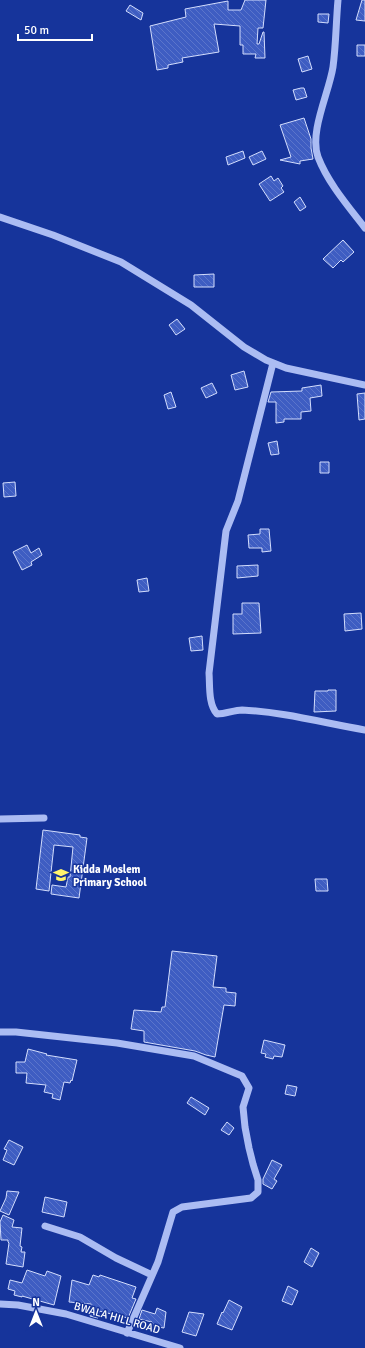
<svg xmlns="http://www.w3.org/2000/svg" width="365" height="1348" viewBox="0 0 365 1348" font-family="Signika,sans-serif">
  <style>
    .building { fill: url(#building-back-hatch); stroke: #d3ddfd }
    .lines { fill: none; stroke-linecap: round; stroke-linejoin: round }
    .minor { stroke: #abbcf3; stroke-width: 7 }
    .labels { text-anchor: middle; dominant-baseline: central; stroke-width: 3; stroke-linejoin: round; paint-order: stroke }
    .poi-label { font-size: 11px; font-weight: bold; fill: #fff; stroke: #16349b; text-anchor: start }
    .street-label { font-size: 11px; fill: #fff; stroke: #16349b }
  </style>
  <defs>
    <pattern id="building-back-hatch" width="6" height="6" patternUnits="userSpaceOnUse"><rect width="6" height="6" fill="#3e5dc2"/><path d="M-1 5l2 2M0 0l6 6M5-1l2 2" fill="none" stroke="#5b75cb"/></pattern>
  </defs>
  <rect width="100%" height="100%" fill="#16349b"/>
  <path class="building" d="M245 0H266L263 28H258L257 44H259L263 32H264L265 58H255L256 54H243V45H240V26L214 24 219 52 182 58 183 62 168 65V68L157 70 150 26 186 17 185 9 228 1V10H241Z
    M362 0H365V21L356 20Z
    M130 5 143 13 141 20 126 11Z
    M318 14H329L328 23 318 22Z
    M357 45H365V56H357Z
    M308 56 312 69 302 72 298 59Z
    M301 88H304L307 97 296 100 293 90Z
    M304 118 311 139V148L313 159 300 161V164L280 160 291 157 280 125Z
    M243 151 245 158 228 165 226 157Z
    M262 151 266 159 253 165 249 157Z
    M271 176 274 181 278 178 283 186 281 188 284 192 270 201 259 184Z
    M300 197 306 207 300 211 294 202Z
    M343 240 354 252 343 262 341 260 333 268 323 259Z
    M214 274V287H194V275Z
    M177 319 185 329 176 335 169 325Z
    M244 371 248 387 235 390 231 375Z
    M212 383 217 393 206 398 201 388Z
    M321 385 322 396 310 398 311 411 301 412V419H284V422L276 423V402H268L271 392 302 391V388Z
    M171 392 176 407 168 409 164 395Z
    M365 393V419L359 420 357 394Z
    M277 441 279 454 271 455 268 443Z
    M320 462H329V473H320Z
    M15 482 16 496 4 497 3 483Z
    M260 529H269L271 551 262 552V548H249L248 535 260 534Z
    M27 545 31 553 39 548 42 555 31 562 32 565 22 570 13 552Z
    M258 565V576L237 578V566Z
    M147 578 149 591 139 592 137 580Z
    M242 603H259L261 633 233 634V614H242Z
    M361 613 362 629 345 631 344 614Z
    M202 636 203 650 191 651 189 638Z
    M328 690H336V711L314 712 315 691H328Z
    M43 830 80 835V837L87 838 79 898 51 894 52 885 66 887 68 877H70L73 847 54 845 49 891 36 889Z
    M315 879H327L328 891H316Z
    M172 951 217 956 213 987 226 988V992L236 993 235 1006 224 1005 215 1057 206 1055 195 1051 144 1042V1031L131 1029 134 1010 161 1012 162 1007H165Z
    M264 1040 285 1045 282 1057 274 1056 273 1059 265 1057 266 1054 261 1053Z
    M28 1049 47 1054 46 1055 77 1060 72 1081 71 1080 70 1083 64 1082 60 1100 52 1098 53 1094 44 1092 46 1085 26 1083 27 1073H16V1062H25Z
    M287 1085 297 1087 295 1096 285 1094Z
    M191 1097 209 1108 205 1115 187 1103Z
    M227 1122 234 1128 229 1135 221 1130Z
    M9 1140 23 1147 14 1165 3 1160 7 1150 4 1149Z
    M272 1160 282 1165 274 1179 277 1181 272 1189 263 1184V1179Z
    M7 1191 19 1192 9 1215 0 1211 6 1198Z
    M45 1197 67 1202 64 1217 42 1212Z
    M3 1215 14 1220 12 1227 22 1228 20 1246 22 1247 21 1252H25L23 1267 6 1264 9 1243 8 1242V1240H1L0 1222Z
    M311 1248 319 1253 312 1267 304 1262Z
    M27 1270 45 1276 47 1271 61 1276 54 1305 22 1296V1297L14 1295 15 1291 8 1289 10 1280 22 1283Z
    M93 1275 99 1277 100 1275 136 1287 132 1298 136 1299 128 1318 99 1311 98 1318 90 1316 91 1304 69 1302 72 1280 89 1285Z
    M288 1286 298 1291 292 1305 282 1301Z
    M229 1300 242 1307 232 1330 217 1324 222 1312 223 1313Z
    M157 1308 166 1312 164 1328 152 1326V1322L139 1319 142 1310 155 1314Z
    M189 1312 204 1314 196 1336 182 1332Z"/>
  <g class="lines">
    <path class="minor" d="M338 0C336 22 336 45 333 67 329 93 309 132 318 157 328 183 348 206 365 228
      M0 217 53 235 121 262 191 305 244 347 266 360 286 368 365 385
      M273 363 238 501 226 531 209 673C210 685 208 704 217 714 226 714 234 710 242 710 284 712 324 723 365 730
      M0 819 44 818
      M0 1032H16L117 1043 194 1056 242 1076 249 1088 243 1107 245 1127 249 1148 253 1164 258 1180V1192L251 1198 182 1207 173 1212 158 1262 127 1333
      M45 1226 80 1237 116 1258 152 1275
      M0 1304 18 1305 66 1314 180 1348"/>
  </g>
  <defs>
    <g id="school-bare" transform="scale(1.2)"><path d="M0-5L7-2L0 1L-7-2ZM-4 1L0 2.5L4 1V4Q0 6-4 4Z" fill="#fff46d" stroke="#16349b" stroke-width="2.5" paint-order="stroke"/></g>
  </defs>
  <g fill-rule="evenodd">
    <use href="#school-bare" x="61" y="875"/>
  </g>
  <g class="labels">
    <g class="poi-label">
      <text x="73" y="869">Kidda Moslem<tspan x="73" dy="13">Primary School</tspan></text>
    </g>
    <g class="street-label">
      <text transform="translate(117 1318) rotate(16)">BWALA HILL ROAD</text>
    </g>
  </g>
  <g transform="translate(36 1312)" stroke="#16349b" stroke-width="3" paint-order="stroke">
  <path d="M0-3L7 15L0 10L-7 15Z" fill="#ffffff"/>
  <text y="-6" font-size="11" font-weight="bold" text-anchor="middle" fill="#ffffff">N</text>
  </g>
  <path d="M18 34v6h74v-6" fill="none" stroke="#ffffff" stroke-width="2"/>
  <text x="24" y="34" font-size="12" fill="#ffffff" stroke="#16349b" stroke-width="3" paint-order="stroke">50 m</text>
</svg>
